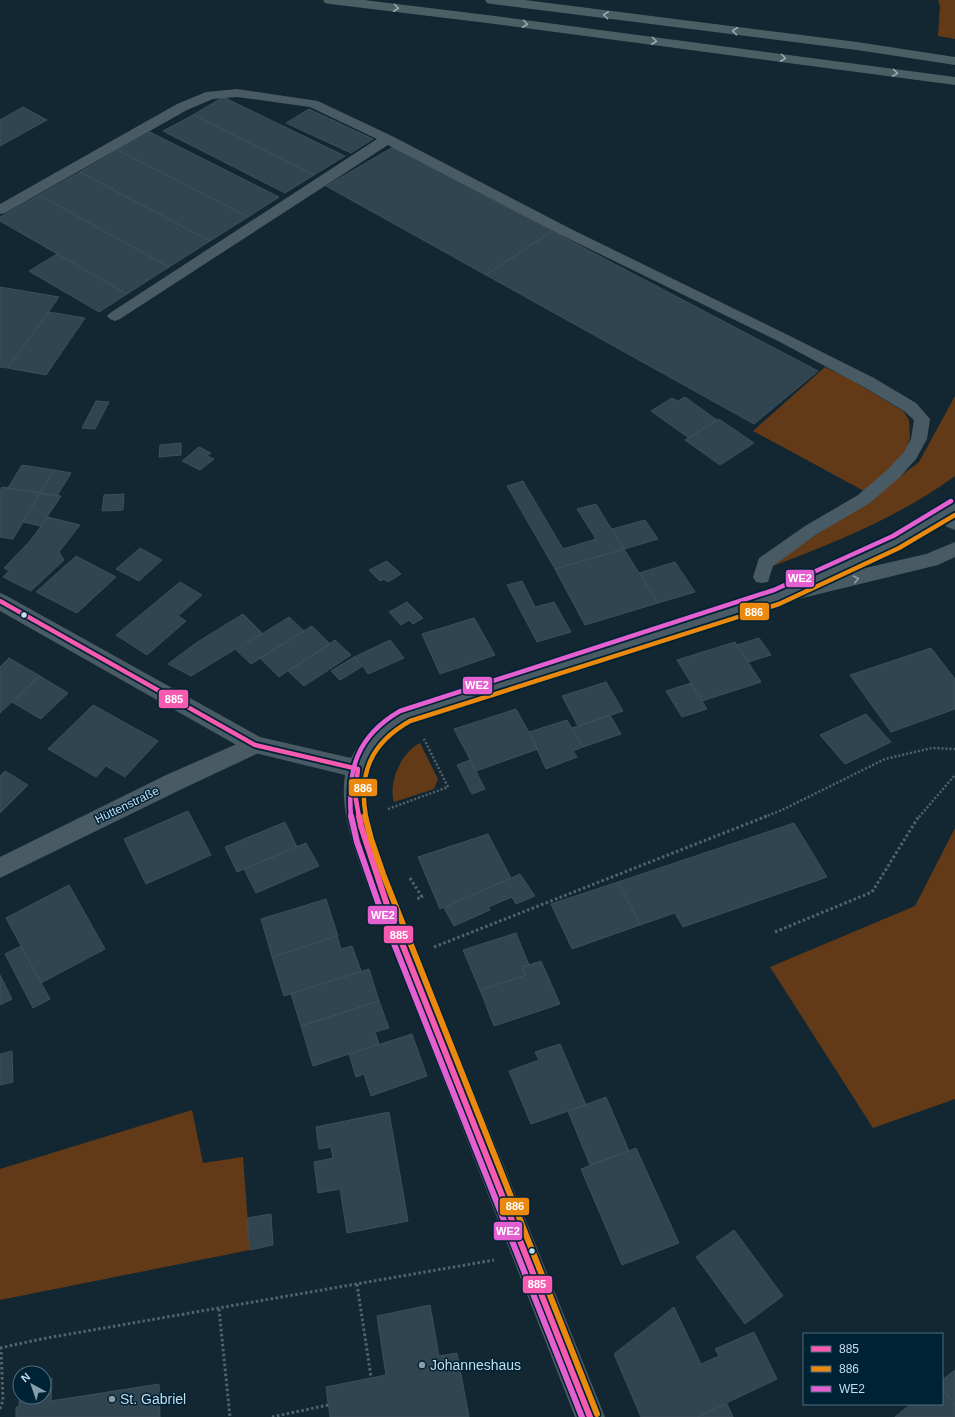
<svg xmlns="http://www.w3.org/2000/svg" width="955" height="1417" viewBox="0 0 955 1417" font-family="Arial,sans-serif">
  <style>
    .green { fill: #623a18 }
    .building { fill: #30454f; stroke: #3c4f5a }
    .lines { fill: none; stroke-linecap: round; stroke-linejoin: round }
    .path-far1 { stroke: #53636c; stroke-width: 2.5; stroke-dasharray: 2 2; stroke-linecap: butt }
    .path { stroke: #53636c; stroke-width: 3; stroke-dasharray: 2.5 2.5; stroke-linecap: butt }
    .service { fill: #485a64; fill-rule: evenodd }
    .minor { fill: #485a64; fill-rule: evenodd }
    .tertiary { fill: #485a64; fill-rule: evenodd }
    .motorway { fill: #485f63; fill-rule: evenodd }
    .bus-1-far1-casing { stroke: #002235; stroke-width: 8 }
    .bus-1-casing { stroke: #002235; stroke-width: 9 }
    .bus-2-far1-casing { stroke: #002235; stroke-width: 8 }
    .bus-2-casing { stroke: #002235; stroke-width: 9 }
    .bus-3-far1-casing { stroke: #002235; stroke-width: 8 }
    .bus-3-casing { stroke: #002235; stroke-width: 9 }
    .bus-1-far1 { stroke: #f75aaf; stroke-width: 4.5 }
    .bus-1 { stroke: #f75aaf; stroke-width: 6 }
    .bus-2-far1 { stroke: #eb880e; stroke-width: 4.5 }
    .bus-2 { stroke: #eb880e; stroke-width: 6 }
    .bus-3-far1 { stroke: #e460d0; stroke-width: 4.5 }
    .bus-3 { stroke: #e460d0; stroke-width: 6 }
    .oneway { stroke: #92abb5 }
    .oneway2 { stroke: #8ca2af }
    .bus-dot { fill: #c4ddec; stroke: #002235; stroke-width: 1.5 }
    .poi-dot { fill: #869dab; stroke: #002235; stroke-width: 1.5 }
    .labels { text-anchor: middle; dominant-baseline: central; stroke-width: 3; stroke-linejoin: round; paint-order: stroke }
    .street-label { font-size: 12px; fill: #c4ddec; stroke: #002235 }
    .near-poi-label { font-size: 14px; fill: #c4ddec; stroke: #002235; text-anchor: start }
    .line-badge { stroke: #002235; stroke-width: 1.5 }
    .badge-label { font-size: 11px; text-anchor: middle; font-weight: bold; fill: #fff }
  </style>
  <rect width="100%" height="100%" fill="#122732"/>
  <path class="green" d="M938 0H955V39L938 36 940 7Z
    M825 367 850 379 903 411 909 420 910 438 905 454 864 491 753 431Z
    M955 396V476C900 516 837 542 773 566L789 553 874 496 919 462Z
    M420 743 438 779 434 789 394 802C388 783 401 752 420 743Z
    M955 828V1099L873 1128 770 967 915 906Z
    M192 1110 203 1163 243 1157 250 1250 0 1300V1169Z"/>
  <path class="building" d="M223 97 345 156 314 175 193 115Z
    M23 107 47 120 0 146V120Z
    M309 109 373 139 351 153 286 123Z
    M193 115 314 175 285 193 163 131Z
    M150 132 279 197 248 217 118 150Z
    M393 147 552 231 486 275 326 186Z
    M118 150 248 217 210 241 80 172Z
    M80 172 210 241 169 267 39 195Z
    M39 195 169 267 127 294 0 221V217Z
    M552 231 818 371 754 424 486 275Z
    M57 254 127 294 99 312 29 271Z
    M0 287 59 297 8 368 0 367Z
    M49 312 85 318 46 375 8 368Z
    M685 397 717 420 689 438 651 411 672 398 678 401Z
    M96 401 109 402 95 429 82 428Z
    M719 419 754 443 720 465 685 440Z
    M181 443V455L159 457 160 445Z
    M199 447 211 453 207 456 214 459 200 470 182 461Z
    M22 465 54 470 40 493 8 488Z
    M54 470 71 473 57 496 40 493Z
    M523 481 563 549 596 539 577 509 596 504 624 549 555 569 507 486Z
    M2 487 40 493 13 539 0 537V491Z
    M40 493 61 496 41 526 23 522Z
    M124 494 123 510 102 511 104 495Z
    M48 517 80 525 59 552 64 560 31 591 3 577 9 571 4 568 29 542Z
    M645 520 658 539 624 549 612 529Z
    M140 548 162 560 139 581 116 569Z
    M624 549 658 603 585 625 555 569Z
    M76 556 116 577 77 613 36 592Z
    M387 561 401 574 388 582 384 579 380 581 369 570Z
    M675 562 695 592 658 603 639 573Z
    M522 581 535 607 554 602 571 632 537 642 507 585Z
    M180 582 202 595 178 616 186 621 147 655 116 635Z
    M407 602 423 618 413 624 409 620 401 625 389 612Z
    M243 614 262 633 191 676 168 664 196 643Z
    M289 617 304 631 251 664 236 650Z
    M474 618 495 655 440 674 422 634Z
    M312 626 330 644 288 671 279 677 260 658Z
    M759 638 771 655 748 662 737 645Z
    M335 640 351 655 304 686 288 671Z
    M390 640 404 658 368 674 363 666 354 657Z
    M735 642 761 682 702 701 677 660Z
    M931 648 955 679V709L891 732 850 675Z
    M354 657 363 666 340 680 331 671Z
    M9 658 40 676 0 713V667Z
    M40 676 68 693 41 719 12 702Z
    M606 682 623 711 578 726 562 696Z
    M691 683 707 709 682 717 666 691Z
    M93 705 158 741 125 777 106 766 96 777 48 749Z
    M516 709 538 749 476 771 454 729Z
    M866 714 891 742 845 764 820 735Z
    M610 715 621 734 583 747 572 728Z
    M567 720 583 747 573 751 577 757 546 769 529 732Z
    M470 760 485 789 472 794 457 765Z
    M5 771 28 785 0 813V776Z
    M188 811 211 855 146 884 124 839Z
    M285 822 297 847 237 872 225 847Z
    M794 823 827 877 683 927 675 913 640 925 618 882Z
    M488 834 511 878 440 909 418 857Z
    M306 843 319 866 256 893 244 869Z
    M520 874 535 896 516 904 512 897 488 907 490 910 454 926 444 908Z
    M618 882 640 925 572 949 551 904Z
    M69 885 105 949 41 983 6 918Z
    M326 899 338 936 272 957 261 919Z
    M516 933 529 965 522 967 526 975 480 990 463 950Z
    M337 936 341 949 352 946 361 971 284 996 272 957Z
    M21 946 50 999 33 1008 5 954Z
    M541 961 560 1004 494 1026 480 990 526 975 522 967Z
    M369 969 379 1001 301 1026 291 994Z
    M0 975 12 999 0 1005Z
    M379 1001 389 1028 375 1032 379 1044 313 1066 301 1026Z
    M412 1034 427 1076 371 1096 364 1074 356 1077 349 1054Z
    M560 1044 586 1105 531 1124 509 1071 539 1060 535 1052Z
    M12 1051 13 1082 0 1085V1054Z
    M606 1097 629 1151 590 1165 568 1111Z
    M389 1112 408 1221 347 1233 340 1189 318 1193 314 1162 333 1158 331 1147 319 1149 316 1127Z
    M636 1148 679 1243 622 1265 581 1169Z
    M271 1214 273 1245 250 1250 247 1218Z
    M734 1230 783 1296 745 1324 696 1257Z
    M430 1305 439 1356 457 1353 469 1417H330L326 1387 386 1375 377 1316Z
    M674 1307 701 1364 719 1356 715 1349 754 1332 777 1379 697 1417H641L614 1354Z
    M955 1370V1405L942 1388V1380Z
    M52 1378 51 1401 159 1384 160 1417H16V1407H19L20 1387V1397H44V1379Z
    M942 1388 955 1405V1417H895L911 1404H942Z
    M727 1404 733 1417H697Z"/>
  <g class="lines">
    <path class="path-far1" d="M388 809 448 787 424 739
      M764 817 782 810 885 759 932 748 955 749
      M919 817 955 775"/>
    <path class="path" d="M410 878 422 897 416 899
      M775 932 872 892 919 816
      M434 947 767 816
      M357 1284 371 1377
      M219 1309 230 1417
      M0 1348 41 1339 494 1260
      M0 1409 3 1400 1 1348
      M272 1417 328 1405"/>
    <path class="service" d="M237 89 318 101 392 136 571 229 790 336 874 378 916 403 930 419 927 439 916 459 900 477 870 503 817 534 773 566 768 582 762 583 756 582 753 577 759 558 805 526 858 495 888 469 904 452 911 439 914 420 904 411 862 386 780 342 561 235 388 145 120 319 115 321 110 319 107 316 110 313 377 139 310 107 237 97 213 99 187 110 5 213 0 214V204L177 104 206 92Z"/>
    <path class="minor" d="M943 508 955 513V530C946 527 938 523 933 515L936 510Z
      M255 736 263 739 266 745 263 751 182 789 0 878V857L166 775Z"/>
    <path class="tertiary" d="M955 500V516L903 547 852 571 926 554 955 542V557L938 565 778 604 427 717C330 752 375 839 400 908L605 1417H575L376 908C362 869 338 817 345 775L247 751 0 611V593L7 596 260 737 351 758C362 738 378 718 399 709L770 592 812 581 810 578 813 573 889 537 948 502Z"/>
    <path class="motorway" d="M323 0H364L487 15 955 77V85L487 23 330 4 325 3Z
      M485 0H525L857 42 955 57V65L857 50 492 4 487 3Z"/>
    <g class="bus-1-far1-casing">
      <path id="bus-1-far1" d="M0 601 255 745 358 769
        M358 769 355 794 359 817"/>
    </g>
    <g class="bus-1-casing">
      <path id="bus-1" d="M359 816 361 826 388 908 590 1417"/>
    </g>
    <g class="bus-2-far1-casing">
      <path id="bus-2-far1" d="M366 817C358 773 371 743 410 721L779 604 899 548 955 515"/>
    </g>
    <g class="bus-2-casing">
      <path id="bus-2" d="M365 816 371 839 383 874 597 1414"/>
    </g>
    <g class="bus-3-far1-casing">
      <path id="bus-3-far1" d="M351 817C347 769 357 736 400 711L774 590 893 536 951 501"/>
    </g>
    <g class="bus-3-casing">
      <path id="bus-3" d="M351 816 357 842 381 911 582 1417"/>
    </g>
    <use href="#bus-1-far1" class="bus-1-far1"/>
    <use href="#bus-1" class="bus-1"/>
    <use href="#bus-2-far1" class="bus-2-far1"/>
    <use href="#bus-2" class="bus-2"/>
    <use href="#bus-3-far1" class="bus-3-far1"/>
    <use href="#bus-3" class="bus-3"/>
  </g>
  <defs><path id="oneway-chevron" d="M-2-3.5L2.5 0L-2 3.5" fill="none" stroke-width="1.6" stroke-linecap="round" stroke-linejoin="round"/></defs>
  <g class="oneway">
    <use href="#oneway-chevron" transform="translate(396 8) rotate(7)"/>
    <use href="#oneway-chevron" transform="translate(606 15) rotate(-173)"/>
    <use href="#oneway-chevron" transform="translate(525 24) rotate(7)"/>
    <use href="#oneway-chevron" transform="translate(735 31) rotate(-173)"/>
    <use href="#oneway-chevron" transform="translate(654 41) rotate(7)"/>
    <use href="#oneway-chevron" transform="translate(783 58) rotate(7)"/>
    <use href="#oneway-chevron" transform="translate(895 73) rotate(8)"/>
  </g>
  <use class="oneway2" href="#oneway-chevron" transform="translate(856 579) rotate(-13)"/>
  <g class="bus-dot">
    <circle cx="24" cy="615" r="3.5"/>
    <circle cx="532" cy="1251" r="3.5"/>
  </g>
  <g class="poi-dot">
    <circle cx="422" cy="1365" r="4"/>
    <circle cx="112" cy="1399" r="4"/>
  </g>
  <g class="labels">
    <g class="street-label">
      <text transform="translate(127 805) rotate(-26)">Hüttenstraße</text>
    </g>
    <g class="near-poi-label">
      <text x="430" y="1365">Johanneshaus</text>
      <text x="120" y="1399">St. Gabriel</text>
    </g>
  </g>
  <g class="line-badge">
    <rect x="785" y="569" width="30" height="19" rx="4" fill="#e460d0"/>
    <rect x="739" y="602" width="31" height="19" rx="4" fill="#eb880e"/>
    <rect x="462" y="676" width="31" height="19" rx="4" fill="#e460d0"/>
    <rect x="158" y="689" width="31" height="20" rx="4" fill="#f75aaf"/>
    <rect x="348" y="778" width="30" height="19" rx="4" fill="#eb880e"/>
    <rect x="367" y="905" width="31" height="20" rx="4" fill="#e460d0"/>
    <rect x="383" y="925" width="31" height="19" rx="4" fill="#f75aaf"/>
    <rect x="499" y="1197" width="31" height="19" rx="4" fill="#eb880e"/>
    <rect x="493" y="1221" width="30" height="20" rx="4" fill="#e460d0"/>
    <rect x="522" y="1275" width="31" height="19" rx="4" fill="#f75aaf"/>
  </g>
  <g class="badge-label">
    <text x="800" y="582">WE2</text>
    <text x="754" y="616">886</text>
    <text x="477" y="689">WE2</text>
    <text x="174" y="703">885</text>
    <text x="363" y="792">886</text>
    <text x="383" y="919">WE2</text>
    <text x="399" y="939">885</text>
    <text x="515" y="1210">886</text>
    <text x="508" y="1235">WE2</text>
    <text x="537" y="1288">885</text>
  </g>
  <rect x="803" y="1333" width="140" height="72" fill="#002235" stroke="#4e6d7e"/>
  <rect x="811" y="1346" width="20" height="6" fill="#f75aaf" stroke="#4e6d7e"/>
  <text x="839" y="1353" font-size="12" fill="#c4ddec">885</text>
  <rect x="811" y="1366" width="20" height="6" fill="#eb880e" stroke="#4e6d7e"/>
  <text x="839" y="1373" font-size="12" fill="#c4ddec">886</text>
  <rect x="811" y="1386" width="20" height="6" fill="#e460d0" stroke="#4e6d7e"/>
  <text x="839" y="1393" font-size="12" fill="#c4ddec">WE2</text>
  <g transform="translate(32 1385) rotate(320)"><circle r="19" fill="#002235" stroke="#4e6d7e"/>
  <path d="M0-3L7 15L0 10L-7 15Z" fill="#869dab"/>
  <text y="-6" font-size="11" font-weight="bold" text-anchor="middle" fill="#c4ddec">N</text>
  </g>
</svg>
